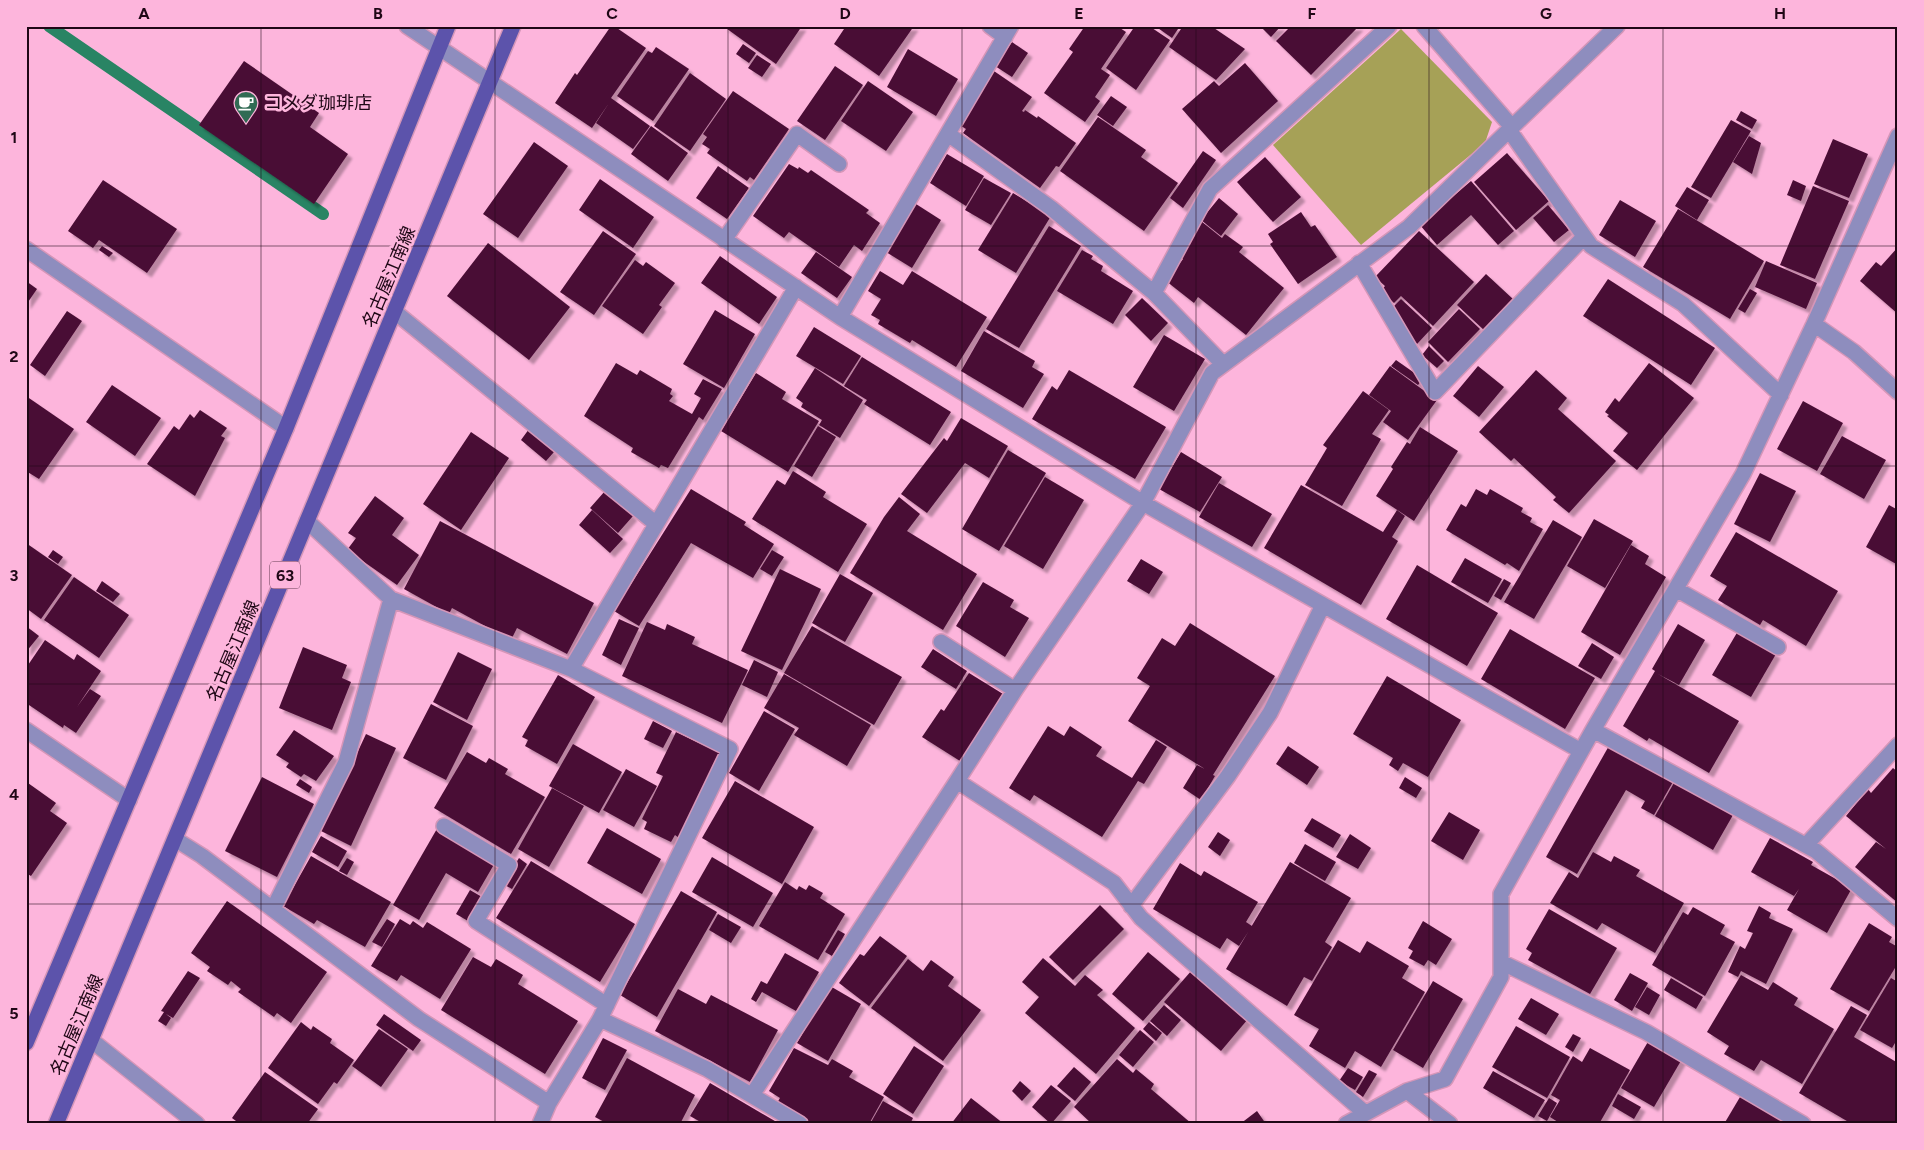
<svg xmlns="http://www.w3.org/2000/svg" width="1924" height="1150" viewBox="0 0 1924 1150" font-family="Figtree,'Noto Sans JP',sans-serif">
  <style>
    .green { fill: #a6a157 }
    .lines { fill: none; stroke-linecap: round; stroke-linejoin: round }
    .stream { stroke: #298464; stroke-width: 12 }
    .building { fill: #490e35; filter: url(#shadow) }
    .minor-casing { stroke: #d596b8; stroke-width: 18 }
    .major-casing { stroke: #d596b8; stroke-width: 18 }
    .minor { stroke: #8e8dbe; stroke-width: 15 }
    .major { stroke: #5c53ab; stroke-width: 15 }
    .grid { fill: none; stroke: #1f0716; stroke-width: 1; stroke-opacity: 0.55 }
    .labels { text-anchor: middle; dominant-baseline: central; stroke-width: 5; stroke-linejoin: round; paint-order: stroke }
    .shield { fill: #fdb5dc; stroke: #623b51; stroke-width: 1 }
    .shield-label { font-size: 16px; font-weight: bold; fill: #1f0716 }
    .poi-label { font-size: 18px; fill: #1f0716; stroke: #fdb5dc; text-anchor: start }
    .street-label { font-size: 18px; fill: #1f0716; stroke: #fdb5dc }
    .neatline { fill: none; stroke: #1f0716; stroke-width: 2 }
    .grid-label { font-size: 16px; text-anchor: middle; font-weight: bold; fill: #1f0716 }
  </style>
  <defs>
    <filter id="shadow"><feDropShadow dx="4.5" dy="4.5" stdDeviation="1" flood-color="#0004"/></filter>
  </defs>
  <rect width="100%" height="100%" fill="#fdb5dc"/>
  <path class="green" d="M1401 29 1492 122 1485 143 1361 245 1273 145Z"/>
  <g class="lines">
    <path class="stream" d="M49 26 323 214"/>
  </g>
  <path class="building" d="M611 26H614L646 48 611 98 650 126 633 149 596 123 609 103 592 128 555 103 575 73 577 75Z
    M723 26H802L776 64Z
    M846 26H914L879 76 834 44Z
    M1085 26H1117L1126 32 1101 69 1110 75 1095 97 1100 101 1085 122 1044 93 1073 52 1069 49Z
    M1135 26H1149L1170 40 1136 90 1106 68Z
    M1155 26H1180L1172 38Z
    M1183 26H1211L1245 49 1216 80 1169 47Z
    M1260 26H1281L1271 37Z
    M1291 26H1359L1311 75 1276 41Z
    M1012 42 1028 53 1012 77 995 66Z
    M743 44 756 53 749 63 736 54Z
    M656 47 689 69 653 121 617 96 648 51 652 53Z
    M908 49 958 79 936 116 887 87Z
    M757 55 771 64 762 77 748 68Z
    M244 61 319 113 310 127 348 154 314 204 199 125Z
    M1245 63 1278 101 1221 153 1182 109 1214 81 1219 86Z
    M835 66 863 85 825 140 797 121Z
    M991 69 1032 97 1022 111 1024 112 1025 110 1037 118 1038 116 1076 143 1059 167 1056 166 1040 188 963 133 966 129 958 124Z
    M690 73 726 99 690 151 654 126Z
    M868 81 913 112 886 151 841 121Z
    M733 91 789 129 754 180 750 177 747 181 707 153 710 149 702 144 707 137 703 134Z
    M1111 96 1127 107 1113 126 1097 115Z
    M1741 111 1757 120 1752 129 1736 120Z
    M1098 117 1146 150 1141 157 1178 183 1144 231 1060 171Z
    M1731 120 1751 131 1711 198 1691 187Z
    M651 126 688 153 668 181 631 154Z
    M1749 136 1761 143 1752 174 1733 162Z
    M1833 139 1868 154 1849 198 1814 184Z
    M534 142 568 166 518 238 483 214Z
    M1203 151 1216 160 1183 208 1170 198Z
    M1507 153 1549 201 1516 230 1474 182Z
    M947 154 984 176 966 206 930 183Z
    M1265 157 1301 197 1273 222 1237 182Z
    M789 164 798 169 799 167 808 173 811 170 869 210 866 213 880 223 862 251 854 245 839 267 789 232 784 238 753 216Z
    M718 166 749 188 727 219 696 198Z
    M984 178 1011 193 991 225 965 210Z
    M600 179 654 217 633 248 579 210Z
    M103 180 177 229 147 273 99 240 93 248 68 231Z
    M1793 180 1806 186 1801 201 1787 195Z
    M1471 181 1514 231 1498 245 1471 215 1437 245 1420 225Z
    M1813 186 1849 201 1815 279 1780 265Z
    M1687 187 1709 200 1697 220 1675 206Z
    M1013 193 1051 216 1016 273 978 250Z
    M1219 198 1238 214 1221 236 1201 220Z
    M1620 200 1656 221 1635 257 1599 235Z
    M916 204 941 220 912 268 886 252Z
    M1548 205 1569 230 1554 242 1533 218Z
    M1678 209 1764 261 1730 319 1643 267Z
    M1301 212 1311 227 1315 225 1337 257 1298 284 1270 244 1273 242 1268 234Z
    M1201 221 1222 238 1225 234 1243 247 1239 252 1284 288 1246 335 1198 297 1194 303 1166 281 1183 259 1180 257Z
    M1049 226 1081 246 1019 348 986 329Z
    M603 231 636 254 594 315 560 292Z
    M1419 231 1474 282 1433 326 1401 296 1394 303 1381 291 1385 286 1375 277Z
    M488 243 570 307 529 360 447 296Z
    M102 246 113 253 109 257 99 250Z
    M1898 247V314L1860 281 1876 262 1881 266Z
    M1082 250 1093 256 1091 259 1103 266 1101 271 1133 291 1113 324 1057 291Z
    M816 252 852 277 837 298 801 273Z
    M720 256 777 297 759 324 701 283Z
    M635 260 643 266 646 262 675 283 659 305 662 307 643 334 602 306Z
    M1766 261 1817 283 1806 309 1755 287Z
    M880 271 903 285 912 271 987 317 956 367 912 340 910 343 878 324 880 320 871 315 881 299 868 291Z
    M1486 274 1514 300 1485 331 1457 305Z
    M1608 279 1715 348 1691 385 1583 316Z
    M26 281 37 289 26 305Z
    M1750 289 1757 293 1745 313 1738 309Z
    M1142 298 1168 323 1151 341 1125 315Z
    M1401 299 1432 328 1417 344 1404 330 1392 308Z
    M1459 309 1480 329 1448 362 1428 342Z
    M715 310 755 334 724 388 683 364Z
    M67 311 82 321 45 376 30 365Z
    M814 327 861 356 843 384 796 356Z
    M984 331 1035 361 1032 367 1044 374 1023 408 961 371Z
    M1164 335 1205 359 1174 411 1133 387Z
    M1429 346 1444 361 1437 368 1422 355Z
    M862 357 951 412 930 445 864 404 867 400 844 386Z
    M1396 360 1423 379 1418 385 1391 366Z
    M616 363 637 375 640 370 672 389 670 394 673 396 669 401 692 414 701 398 694 394 703 379 722 389 703 420 699 417 668 468 661 465 659 468 631 452 633 448 584 416Z
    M1649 363 1694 398 1637 470 1613 451 1628 433 1607 416 1609 415 1605 412 1615 398 1619 402Z
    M1390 366 1437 400 1408 440 1383 422 1391 411 1369 395Z
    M1478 366 1504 387 1479 417 1453 396Z
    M815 368 863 400 840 438 819 425 822 420 801 407 803 403 796 398Z
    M1069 370 1166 427 1135 479 1032 419 1052 386 1057 390Z
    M1536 370 1567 398 1558 409 1616 461 1569 513 1553 500 1556 497 1514 458 1511 461 1479 432Z
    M756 373 786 392 782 399 819 421 788 472 721 431Z
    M112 385 161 418 135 456 86 422Z
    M1363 391 1389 410 1372 434 1381 439 1342 506 1305 485 1327 448 1323 445Z
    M26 396 74 429 39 479 26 471Z
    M1803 401 1843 423 1817 471 1777 449Z
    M200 410 227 428 221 436 225 438 195 496 147 464 174 426 179 430 190 414 194 418Z
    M961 418 1008 446 989 478 965 463 927 513 901 494 944 438 947 441Z
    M818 426 836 437 812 477 794 466Z
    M1420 427 1458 451 1414 521 1376 496 1393 469 1391 467 1407 442 1410 444Z
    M529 429 554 452 546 461 521 440Z
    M471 432 509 458 461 530 423 504Z
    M1842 436 1886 460 1864 499 1820 474Z
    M1008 450 1046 473 999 551 962 529Z
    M1181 452 1222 477 1200 512 1159 489Z
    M793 471 826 492 823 497 867 524 838 572 752 519 777 480 785 485Z
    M1760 473 1796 491 1770 542 1734 524Z
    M1045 477 1084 500 1043 569 1004 546Z
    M1219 483 1272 514 1252 547 1199 517Z
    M1301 485 1383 532 1397 510 1405 516 1392 537 1398 541 1361 605 1264 548Z
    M691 489 746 522 744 525 774 544 753 578 691 543 639 626 614 611Z
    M1476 489 1487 495 1490 489 1523 508 1521 512 1532 518 1530 522 1543 529 1519 571 1507 563 1505 565 1446 530 1461 504 1466 507Z
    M605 491 633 516 618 533 590 508Z
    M375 496 404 518 392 535 419 555 397 585 347 550 356 538 348 533Z
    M899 497 920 514 907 531 977 574 943 630 850 573 884 517Z
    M1889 505 1898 510V565L1866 547Z
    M592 510 623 539 610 553 579 525Z
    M1594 519 1633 541 1605 588 1567 566Z
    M1553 520 1582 537 1534 619 1504 602Z
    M440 521 594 603 567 654 517 628 511 640 452 608 449 614 404 589Z
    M1736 532 1838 591 1806 646 1763 620 1760 625 1718 600 1727 586 1710 576Z
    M26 543 72 575 41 619 26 608Z
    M1631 545 1649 556 1645 564 1666 577 1620 655 1581 632Z
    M53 550 63 557 58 564 48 557Z
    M772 550 784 557 772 576 760 569Z
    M1465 558 1502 579 1488 603 1451 582Z
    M1141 559 1163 572 1149 594 1127 581Z
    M1417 565 1498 613 1467 666 1386 619Z
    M780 569 821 589 782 670 741 651Z
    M840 574 873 593 845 642 812 623Z
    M74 577 129 615 99 658 44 620Z
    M1504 579 1511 583 1501 600 1494 596Z
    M102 581 120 594 113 602 96 591Z
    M983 582 1014 600 1010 607 1029 618 1005 657 956 626Z
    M619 619 639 628 621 665 602 655Z
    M647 622 665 630 667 624 695 637 692 644 748 670 722 723 622 676Z
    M1190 623 1275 676 1213 775 1215 776 1201 800 1183 788 1197 765 1205 769 1128 721 1150 686 1137 678 1162 638 1175 646Z
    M1678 624 1705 640 1679 685 1658 674 1739 721 1709 773 1649 738 1647 741 1623 726 1655 671 1652 669Z
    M26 626 39 636 26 652Z
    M812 626 902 677 874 725 784 673Z
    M1510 629 1595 678 1565 729 1481 679Z
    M1738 631 1776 654 1751 697 1712 675Z
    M45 640 74 660 77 654 101 671 77 707 90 689 101 696 76 733 64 725 63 728 26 703V668Z
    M1592 643 1614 657 1601 679 1578 666Z
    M303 647 347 665 342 678 351 682 332 730 279 708Z
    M933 649 967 671 956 689 921 667Z
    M458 652 492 669 467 720 433 702Z
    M754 660 778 672 767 697 742 685Z
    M969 673 1003 694 960 761 922 737 941 709 944 711Z
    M784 674 871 725 847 766 794 735 799 728 764 708Z
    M558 675 595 697 557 764 525 746 528 740 522 737Z
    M1387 676 1461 720 1428 777 1403 763 1398 771 1389 765 1393 758 1353 734Z
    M431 704 473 726 446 780 403 758Z
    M764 711 795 729 759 791 729 773Z
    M653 721 672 731 663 748 644 739Z
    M1048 726 1064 736 1070 726 1102 747 1096 756 1132 778 1156 740 1167 747 1144 784 1138 781 1102 837 1034 795 1030 801 1009 788Z
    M294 730 334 756 316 781 304 774 301 777 286 767 289 763 276 755Z
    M676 732 720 753 679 838 675 835 671 842 644 829 647 822 642 819 663 776 656 773Z
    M366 734 396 748 351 846 321 831Z
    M573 744 622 772 599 813 549 786Z
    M1610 744 1674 780 1654 815 1641 808 1645 801 1626 790 1577 874 1546 857Z
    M1288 746 1319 767 1307 785 1276 764Z
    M467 752 486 763 489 758 508 769 505 774 545 797 511 854 434 808Z
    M1893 768 1898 772V903L1855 867 1876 842 1886 849 1846 816 1868 789 1871 793Z
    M626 769 657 786 634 827 603 810Z
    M262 777 314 804 277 877 225 851Z
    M1405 777 1422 788 1416 798 1399 788Z
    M300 779 312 787 309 793 296 785Z
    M735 781 814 827 782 884 702 838Z
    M1675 781 1733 815 1713 850 1655 816Z
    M28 783 56 803 50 811 67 823 31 876 26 873Z
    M552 788 584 806 549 867 518 849Z
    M1449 812 1480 830 1463 860 1431 841Z
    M1312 818 1341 835 1333 848 1304 831Z
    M438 827 496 861 478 892 446 873 419 920 393 905Z
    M607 828 661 859 642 894 587 863Z
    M1218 832 1230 840 1220 856 1208 847Z
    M1350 834 1371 848 1358 869 1336 857Z
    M321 836 347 851 338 867 312 852Z
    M1770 838 1813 862 1811 865 1852 888 1827 933 1787 910 1799 889 1794 896 1751 872Z
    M1305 844 1336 862 1325 881 1294 863Z
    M1593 852 1611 862 1614 856 1640 870 1636 876 1684 903 1655 953 1602 923 1597 930 1550 903 1569 872 1578 878Z
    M311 856 391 902 365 947 317 920 314 924 283 906Z
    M712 857 773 893 753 927 692 892Z
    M347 858 354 862 347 875 339 871Z
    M519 858 527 864 512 889 503 884Z
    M531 861 635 924 600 982 496 918Z
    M1290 862 1351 898 1325 942 1332 947 1312 981 1304 977 1287 1006 1226 969Z
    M1180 863 1201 876 1204 871 1258 902 1246 922 1252 926 1239 946 1227 938 1220 949 1153 909Z
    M785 882 797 890 799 886 806 890 809 885 823 893 820 898 845 914 818 960 759 926Z
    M470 890 482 897 468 921 456 914Z
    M681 891 717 912 657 1017 620 995Z
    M227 901 327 972 291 1023 277 1013 274 1017 238 992 241 989 231 981 228 985 207 971 210 967 191 953Z
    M1100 905 1124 929 1073 980 1049 957Z
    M1759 906 1771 913 1769 918 1793 929 1766 984 1741 971 1738 977 1728 972 1740 946 1745 949 1753 933 1747 931Z
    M1693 907 1725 925 1720 934 1735 942 1705 996 1652 965 1683 912 1688 915Z
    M1549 909 1617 948 1590 994 1528 960 1532 953 1526 949Z
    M718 914 741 927 731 943 709 930Z
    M387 919 395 924 382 947 372 942Z
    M400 919 410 925 413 921 423 928 427 922 471 949 440 999 401 975 397 981 371 966Z
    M1423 921 1452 939 1436 965 1428 960 1424 966 1409 958 1413 951 1408 948Z
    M1869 923 1892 937 1889 942 1898 947V963L1869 1011 1830 989Z
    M838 930 845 934 832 956 825 952Z
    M880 936 907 956 869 1006 839 983 860 954 864 956Z
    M1338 940 1360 953 1367 941 1409 966 1402 978 1425 992 1381 1067 1355 1051 1345 1068 1309 1046 1319 1029 1294 1015Z
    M1148 952 1180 979 1143 1021 1112 994Z
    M785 953 819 972 796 1011 762 992 756 1002 751 999 761 981 767 984Z
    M473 957 491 967 496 959 523 975 518 984 578 1021 545 1074 441 1010Z
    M1043 958 1075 986 1085 975 1103 990 1097 995 1135 1028 1096 1074 1025 1013 1039 997 1022 982Z
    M908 959 923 971 931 960 954 977 948 986 981 1010 943 1061 871 1008Z
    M1192 970 1248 1019 1221 1051 1164 1002Z
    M188 971 200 978 173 1018 166 1014 171 1018 166 1026 158 1021 164 1012 161 1011Z
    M1630 973 1648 983 1632 1011 1614 1000Z
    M1741 975 1768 990 1773 982 1798 998 1794 1005 1834 1029 1802 1084 1761 1060 1754 1071 1724 1054 1729 1046 1707 1032Z
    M1671 978 1703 997 1696 1009 1664 990Z
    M1891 978 1898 982V1038L1892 1048 1860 1030Z
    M1433 981 1463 999 1423 1068 1393 1050Z
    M830 986 861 1004 828 1061 797 1043Z
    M1647 987 1660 995 1649 1015 1635 1007Z
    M678 989 706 1004 711 995 778 1030 750 1082 655 1031Z
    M1531 998 1559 1014 1546 1035 1518 1019Z
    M1164 1005 1181 1020 1167 1036 1150 1021Z
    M1851 1006 1867 1015 1854 1037 1898 1063V1124H1852L1799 1093Z
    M384 1014 421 1040 413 1051 376 1025Z
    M301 1022 311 1030 313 1026 332 1039 330 1043 354 1060 337 1084 334 1082 318 1104 268 1068Z
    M1149 1022 1162 1033 1156 1041 1143 1029Z
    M1516 1026 1570 1057 1547 1098 1492 1067Z
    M379 1029 408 1049 381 1087 352 1066Z
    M1140 1030 1154 1042 1133 1067 1119 1055Z
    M1573 1034 1581 1038 1573 1052 1565 1047Z
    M603 1038 627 1050 605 1090 582 1078Z
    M1649 1040 1682 1059 1654 1107 1621 1088Z
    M914 1046 944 1066 913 1114 883 1094Z
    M794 1048 828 1065 832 1059 853 1071 849 1077 884 1097 869 1124H811L777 1103 780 1098 769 1091Z
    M1590 1048 1630 1070 1599 1124H1561L1550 1117 1560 1100 1551 1095 1573 1056 1582 1062Z
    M627 1058 695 1095 680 1124H608L595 1117Z
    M1117 1059 1133 1073 1136 1069 1154 1084 1151 1089 1192 1124H1092L1074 1107Z
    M1074 1067 1091 1082 1075 1101 1057 1086Z
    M1348 1068 1363 1077 1355 1090 1339 1081Z
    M1369 1070 1377 1074 1363 1097 1356 1092Z
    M1493 1071 1545 1100 1534 1118 1483 1088Z
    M265 1072 318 1109 307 1124H240L232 1118Z
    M1020 1081 1031 1091 1022 1101 1012 1091Z
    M710 1083 780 1124H704L690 1116Z
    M1051 1085 1071 1101 1051 1124 1032 1107Z
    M1743 1092 1794 1124H1724Z
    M1618 1094 1641 1107 1634 1119 1612 1106Z
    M971 1098 1004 1124H951Z
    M1549 1098 1557 1103 1547 1121 1538 1116Z
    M883 1101 913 1118 910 1124H870Z
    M1257 1111 1266 1124H1240Z"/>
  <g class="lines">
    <g class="minor-casing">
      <path id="minor" d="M407 26 840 317 1143 503 1581 751
        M990 26 1005 37
        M1424 26 1512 127
        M1617 26 1509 130 1591 246 1683 304 1781 395
        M948 134 1051 208 1154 293 1223 364
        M724 240 797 134 839 164
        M26 249 286 428
        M1359 263 1435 392 1584 237
        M1154 293 1210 189 1389 26
        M395 312 655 523
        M840 317 1011 26
        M1814 324 1854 352 1898 392
        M307 521 391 599 571 669
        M1676 589 1778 647
        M941 642 1015 690
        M26 730 129 800
        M1593 730 1816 851 1898 919
        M444 826 509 865 476 921 607 1005
        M175 839 202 856 419 1019 549 1103
        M1806 845 1898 745
        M1131 906 1228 776 1270 713 1323 605
        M273 909 346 762 391 599
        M1501 962 1646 1032 1803 1124
        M600 1019 707 1069 800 1124
        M91 1040 197 1124
        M1407 1091 1450 1124
        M752 1095 957 781
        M1365 1113 1141 918 1114 883 957 781 1015 690 1143 503 1212 373 1409 227 1509 130
        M540 1124 549 1103 600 1019 730 749 571 669 796 287
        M1346 1124 1407 1091 1445 1079 1501 977V894L1593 730 1743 474 1814 324 1898 136"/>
    </g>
    <g class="major-casing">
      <path id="major" d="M26 1043 286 428 448 26
        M56 1124 513 26"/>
    </g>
    <use href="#minor" class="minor"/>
    <use href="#major" class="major"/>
  </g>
  <path class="grid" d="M261 26V1124M495 26V1124M728 26V1124M962 26V1124M1196 26V1124M1429 26V1124M1663 26V1124M26 246H1898M26 466H1898M26 684H1898M26 904H1898"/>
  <defs>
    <g id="cafe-pin" transform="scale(1.25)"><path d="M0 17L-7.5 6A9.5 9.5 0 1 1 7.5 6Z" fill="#316b54" stroke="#fdb5dc"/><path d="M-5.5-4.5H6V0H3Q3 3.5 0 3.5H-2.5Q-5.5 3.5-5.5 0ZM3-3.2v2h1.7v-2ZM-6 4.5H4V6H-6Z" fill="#fff"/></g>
  </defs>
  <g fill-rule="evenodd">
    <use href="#cafe-pin" x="246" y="103"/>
  </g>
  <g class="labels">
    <rect class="shield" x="270" y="561.5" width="30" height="27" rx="4"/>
    <g class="shield-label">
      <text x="285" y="575">63</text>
    </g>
    <g class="poi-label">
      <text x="264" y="103">コメダ珈琲店</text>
    </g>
    <g class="street-label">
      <text transform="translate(389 277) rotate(-67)">名古屋江南線</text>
      <text transform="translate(233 651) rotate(-67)">名古屋江南線</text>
      <text transform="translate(77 1025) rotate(-67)">名古屋江南線</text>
    </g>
  </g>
  <rect width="1924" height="1150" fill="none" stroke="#fdb5dc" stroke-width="55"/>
  <rect x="28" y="28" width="1868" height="1094" class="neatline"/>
  <g class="grid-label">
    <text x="144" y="19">A</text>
    <text x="378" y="19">B</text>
    <text x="612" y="19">C</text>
    <text x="845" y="19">D</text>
    <text x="1079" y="19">E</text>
    <text x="1312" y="19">F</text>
    <text x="1546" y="19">G</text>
    <text x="1780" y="19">H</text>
    <text x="14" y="143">1</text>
    <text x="14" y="362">2</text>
    <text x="14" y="581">3</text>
    <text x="14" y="800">4</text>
    <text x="14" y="1019">5</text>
  </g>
</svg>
